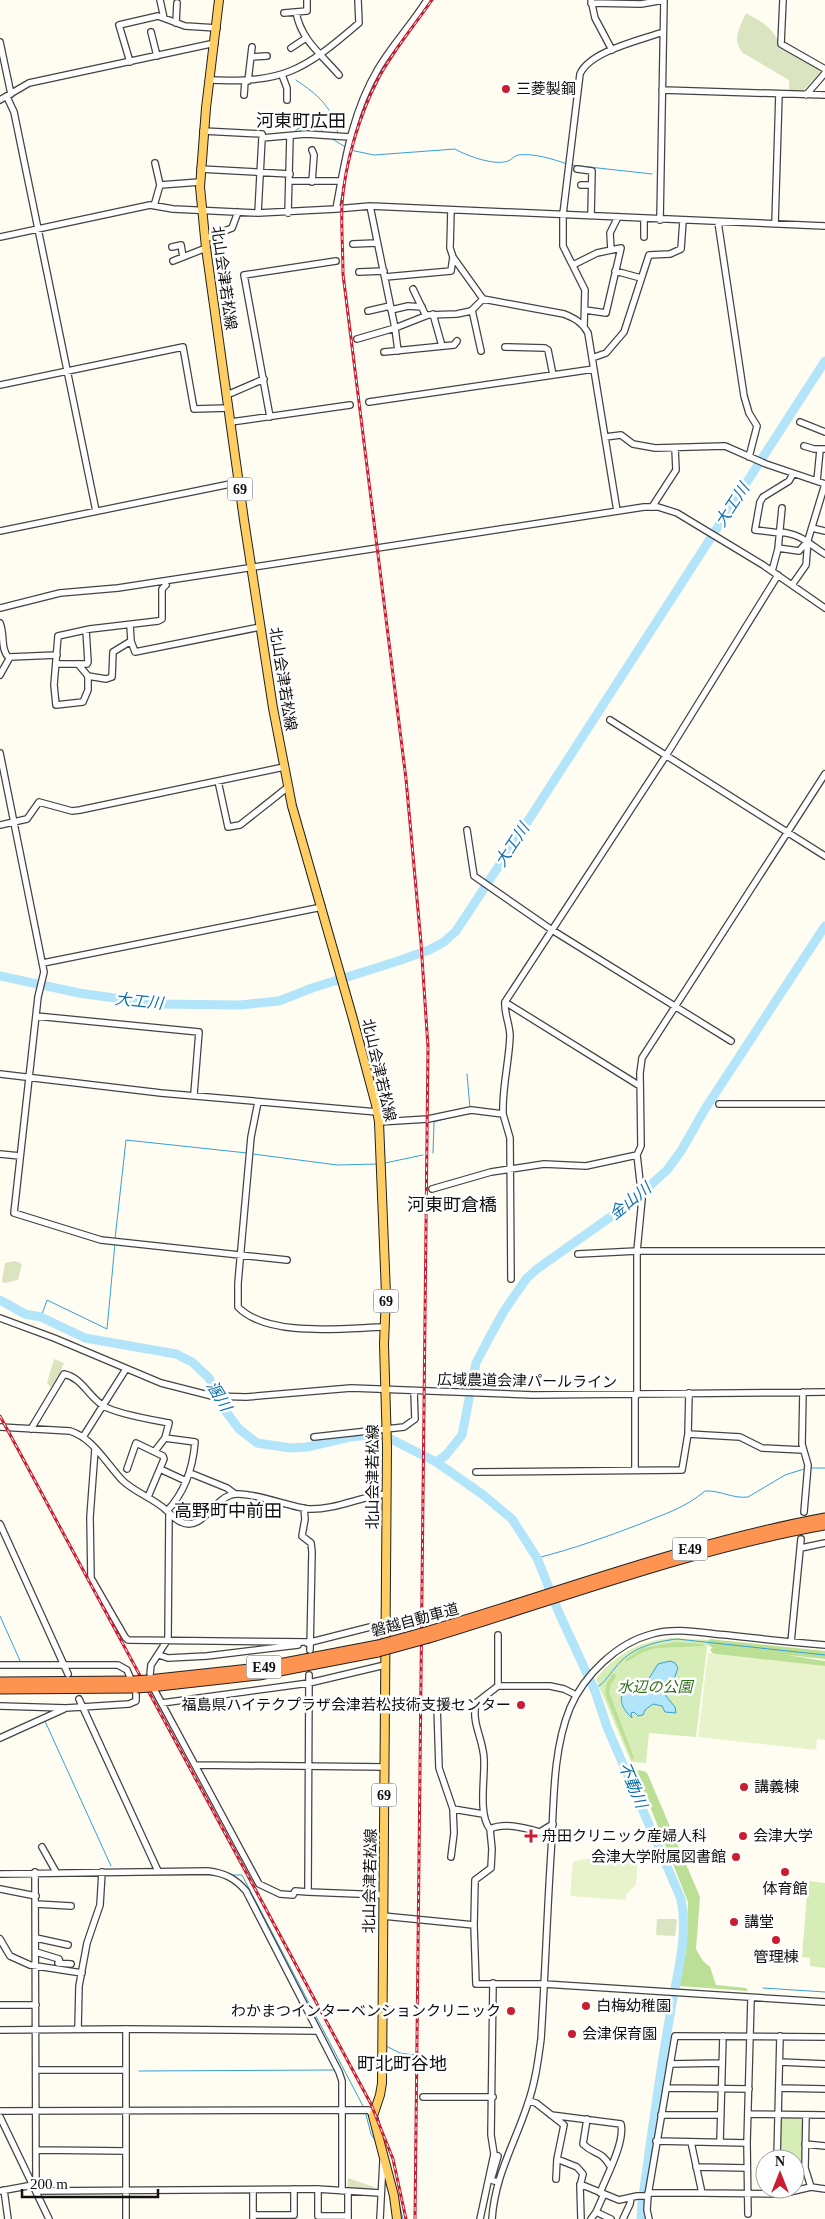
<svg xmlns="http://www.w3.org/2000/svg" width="825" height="2219" viewBox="0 0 825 2219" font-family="'Times New Roman','Noto Sans JP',serif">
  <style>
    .green { fill: #d7edb8 }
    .forest { fill: #bcdf96 }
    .cemetery { fill: #dbe4c0 }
    .pitch { fill: #e8f3cb }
    .water { fill: #b3e5fa; stroke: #35a1d7 }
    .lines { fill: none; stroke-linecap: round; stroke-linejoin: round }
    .stream { stroke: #35a1d7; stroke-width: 1 }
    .river { stroke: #b3e5fa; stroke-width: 9 }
    .minor-casing { stroke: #434343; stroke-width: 8 }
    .major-casing { stroke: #212121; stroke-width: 10 }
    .highway-casing { stroke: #212121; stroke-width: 11 }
    .minor { stroke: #fff; stroke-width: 5.5 }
    .major { stroke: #ffce62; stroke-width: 8 }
    .highway { stroke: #fd9452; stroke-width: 9 }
    .rail-casing { stroke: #ca1d31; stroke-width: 3 }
    .rail { stroke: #fff; stroke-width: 1; stroke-dasharray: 4; stroke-linecap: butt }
    .highway-bridge-casing { stroke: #212121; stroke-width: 11; stroke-linecap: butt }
    .highway-bridge { stroke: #fd9452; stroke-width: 9 }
    .poi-dot { fill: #ca1d31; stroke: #fff; stroke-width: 2 }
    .labels { text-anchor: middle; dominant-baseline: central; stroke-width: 5; stroke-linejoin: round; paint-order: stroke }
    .shield { fill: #fff; stroke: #585858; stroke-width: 1 }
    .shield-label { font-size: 14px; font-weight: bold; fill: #101010 }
    .poi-label { font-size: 15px; fill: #101010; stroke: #fff; text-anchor: start }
    .street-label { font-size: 15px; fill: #101010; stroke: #fff }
    .park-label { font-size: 15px; font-style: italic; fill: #316d1a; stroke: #fff }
    .water-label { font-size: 16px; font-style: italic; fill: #0f72ab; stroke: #fff }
    .quarter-label { font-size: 18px; fill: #101010; stroke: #fff }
  </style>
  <rect width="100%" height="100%" fill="#fffcf2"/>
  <path class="green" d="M674 1638 708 1640 696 1737 649 1733 646 1763 631 1762 596 1679C617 1653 641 1640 674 1638Z
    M808 1881 825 1883V1968L810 1966V1958L802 1957Z
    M780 2116H805L803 2166 795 2165V2159H779Z"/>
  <path class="forest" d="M709 1639 825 1651V1659L787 1655 825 1661V1669L721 1656 712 1653 710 1649 713 1648 707 1644Z
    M676 1642 703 1644 704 1646 656 1648 643 1652 626 1662V1659L643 1648Z
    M613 1673 617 1676 611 1684 609 1692 634 1758 632 1760 605 1694 607 1682Z
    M639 1770 646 1772 648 1775 700 1897 696 1949 703 1961 710 1967 716 1985 746 1988 748 1991 679 1986 686 1952 688 1902 636 1771Z"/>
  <path class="cemetery" d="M746 13C762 22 776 29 780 48L822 70 802 92 789 90V80L743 53C731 40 740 27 746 13Z
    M15 1261 22 1264 18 1280 4 1283 2 1281 5 1263Z
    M54 1359 64 1363 61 1369 62 1371 51 1387 47 1383Z
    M657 1919H676L677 1921 675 1936 656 1935Z
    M348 2178 374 2187 376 2191 347 2188Z"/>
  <path class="pitch" d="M708 1653 825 1666V1740L817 1739 816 1750 698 1737Z
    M629 1853 638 1859 636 1885 626 1894V1900L570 1896 573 1861Z"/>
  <path class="water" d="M670 1661 675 1663 678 1668 674 1679 666 1685V1696L675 1707 676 1713 665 1712 662 1706 653 1704 645 1710 643 1715 638 1716 634 1712 631 1713 632 1718C620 1707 617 1696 629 1684L646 1683 658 1664Z"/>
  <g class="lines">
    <path class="stream" d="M296 80C318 95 334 108 338 135
      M294 132C303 123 316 122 324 133
      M329 137 347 148
      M350 150 374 155 455 149C467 156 495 166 508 161 511 160 514 156 518 155 534 153 553 159 567 164
      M571 165 652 174
      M467 1074 470 1108
      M433 1153 434 1122 469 1112
      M253 1154 337 1165 378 1164
      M385 1163 423 1155
      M115 1239 126 1140 247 1153
      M41 1317 47 1300 107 1329 115 1243
      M811 1468H825
      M537 1558C573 1549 606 1537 640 1524 664 1514 685 1508 705 1491 720 1490 733 1499 748 1497L785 1475 804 1469
      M0 1616 21 1663
      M593 1689C604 1685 607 1677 615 1668 630 1648 653 1642 677 1639L825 1655
      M44 1719 111 1866
      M115 1875H215
      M231 1875H242L364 2108
      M763 1988 825 1992
      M386 2046 400 2053 414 2055
      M139 2071 334 2070
      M365 2111 371 2134 376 2142
      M385 2149 403 2219"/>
    <path class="river" d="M0 976 79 993 157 1004 240 1005 279 1001 312 988 395 962 429 950 444 942 456 931 506 855 825 361
      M0 1300 25 1314 41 1317 85 1338 176 1354 192 1362 209 1378 224 1409 239 1429 257 1443 291 1448 307 1447 350 1437 371 1435 391 1439 436 1462 482 1494 512 1519 537 1558 559 1613 595 1691 607 1727 681 1899C689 1937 676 1977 670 2015 659 2077 651 2140 642 2203L641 2219
      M436 1462 446 1455 462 1435 476 1363 489 1338 504 1311 526 1279 537 1269 633 1201 667 1170 681 1151 705 1109 825 926"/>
    <g class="minor-casing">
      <path id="minor" d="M160 0 164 18
        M591 0 595 18 612 50
        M783 0 781 44 825 69
        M591 3 641 4 664 0 660 220
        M296 12C301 40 321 54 339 75
        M284 13 307 11V0
        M176 23 177 3
        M151 32 157 56
        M0 42 11 94
        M291 48 306 38
        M251 57 267 56
        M130 62 119 25 158 16 185 26 217 28
        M282 75 287 88V100
        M209 80C285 83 303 71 359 23L358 0
        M248 81 252 47
        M662 90 825 95
        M244 95 245 81
        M806 95 825 73
        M7 97 14 112 96 511
        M0 100 29 83 215 43
        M203 131 262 134 263 138
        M312 150 314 155 312 182
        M200 169 290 174
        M577 169 592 171 591 215
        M290 181H340
        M160 185 200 182
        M581 185H591
        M154 206 160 185 155 163
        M370 206 395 328 428 315 457 314 471 311 483 299 564 314C574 318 582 322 588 333L617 511
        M336 209 370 206 825 226
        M451 210 450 248 453 257 483 299
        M258 213 262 138 306 134 350 137
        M288 213 290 136
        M718 222 744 396 749 413 757 426 749 457
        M775 224 779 94
        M0 237 150 205 173 209 258 213 336 209C345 160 352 113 378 69 392 45 412 24 427 0
        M644 237V219
        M205 239 232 228 238 212
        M353 244 376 243
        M172 247 181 245 183 257
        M611 250 610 233 618 217
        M173 261 206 248
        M573 265 597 253 621 248 606 313 585 310
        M615 271 641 278
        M359 272 384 271
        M385 277 451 271 453 257
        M413 289 426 316
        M391 310 408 306 422 307
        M472 310 481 351
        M368 311 390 306
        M433 314 442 346
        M584 326 585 290 563 246V214L580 74C590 51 641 40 663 32
        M357 339 395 328 398 351
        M505 347 545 348 548 350 553 375
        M384 352 454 345 457 341
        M592 358 606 353 624 332 649 255 670 254 681 249 683 221
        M0 385 183 347 194 409 229 408
        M227 395 264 379
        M369 402 594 369
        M270 417 244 275 336 261
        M231 422 350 405
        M800 422 825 432
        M605 437 621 435 633 444 655 448 725 446 766 464 825 484
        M804 446 814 449H825
        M817 481 820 450
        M652 507 676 470 675 448
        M812 528 825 531
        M0 531 240 482
        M780 532C801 534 808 543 825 554
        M780 533 755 530 760 502 763 497 789 481 793 474
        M778 548 799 551 808 541
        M772 571 778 549 782 508
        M792 585 806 565 808 540 825 484
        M0 608 60 593 118 588 644 507H658L677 513 763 565 825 608
        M0 623C5 635 0 649 9 658
        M130 625 131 641 135 652 260 627
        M131 641 113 652 112 677 106 679 88 676V690L83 702 56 705 54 685 58 636 90 629 158 621 162 619V589L166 585
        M57 664H87L88 662 86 630
        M78 664 88 676
        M0 675 10 657 57 655
        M610 720 825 856
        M0 753 44 972 38 997 14 1213 101 1240 287 1260
        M218 781 228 827 240 825 288 787
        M0 825 27 819 39 802 72 811 80 810 284 767
        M467 830 474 876 552 930 731 1041
        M43 963 322 907
        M505 1002 640 1086
        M36 1016 199 1032 194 1094
        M0 1074 161 1093 377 1112
        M258 1102 251 1137 238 1283V1307C268 1338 344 1328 385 1327
        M719 1104H825
        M503 1114C502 1087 509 1063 510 1036 510 1025 504 1013 505 1002L667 754 778 575
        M379 1122 428 1119 471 1110 503 1114 510 1138 511 1279
        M0 1154 20 1156
        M432 1189 491 1172 544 1164 586 1166 637 1155
        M578 1254 637 1251H825
        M0 1318 54 1338 161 1383 212 1396 246 1397 351 1388 533 1395 825 1392
        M803 1392 802 1444 808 1465 804 1512
        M635 1395V1470
        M637 1395V1251L642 1199 637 1155 641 1146 640 1073 642 1058 825 774
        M0 1427 70 1431C93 1438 106 1463 122 1480 134 1492 153 1498 166 1510 171 1514 174 1519 181 1522 202 1532 213 1500 231 1495 247 1490 290 1507 309 1509 336 1510 361 1496 387 1494
        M31 1429 64 1374C83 1378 89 1398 104 1406 116 1414 153 1420 169 1423L165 1438 155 1451
        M688 1434 740 1437 762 1448 803 1450
        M83 1437 126 1369
        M314 1437 404 1427 415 1419 414 1391
        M165 1438 195 1442C193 1467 185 1492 167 1511
        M95 1449 90 1517 91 1578 125 1637 128 1640 310 1642
        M127 1469 136 1443 163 1456 164 1459 148 1497
        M160 1469 186 1481
        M476 1472 682 1470 688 1434 689 1393
        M190 1473 227 1488 235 1494
        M304 1508 305 1519 302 1536 311 1543 312 1552 310 1650
        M0 1524 68 1674
        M801 1548 825 1543
        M498 1635V1686
        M791 1642 801 1539
        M307 1643 386 1623
        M159 1655 168 1658 207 1656 298 1645
        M0 1665H118L127 1670 130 1677
        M150 1675 151 1665 168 1639 169 1514
        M155 1691 259 1884 280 1894 293 1895 295 1891 308 1892 309 1675
        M79 1699 158 1871
        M162 1703 309 1683 385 1665
        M0 1706 66 1708 129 1704 136 1701V1692
        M0 1738 64 1709
        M195 1765 385 1767
        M453 1809 483 1814
        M490 1829C478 1815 485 1779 484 1760 484 1740 471 1724 476 1703L498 1686H550L564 1689 576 1695
        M42 1847 56 1872
        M451 1857 454 1833 453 1809 439 1768 437 1705V1704L476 1705
        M35 1872 36 2191 317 2189 380 2193
        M0 1874 208 1871C224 1873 235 1878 246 1891L339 2072 342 2081V2191
        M0 1889 36 1896
        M308 1892 384 1895
        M36 1904 71 1906
        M383 1916 474 1925 476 1984H544L825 2002
        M474 1925 475 1880 491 1868 492 1849 490 1829C505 1822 525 1828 540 1832L553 1824
        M36 1938 68 1945
        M0 1939 10 1956 30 1965 82 1973
        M36 1952 59 1959 60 1962
        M58 1963 71 1964
        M493 1983 491 2135 494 2154 498 2156 491 2180 498 2182
        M0 2005H36
        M78 2029 79 1986 87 1943 100 1905 102 1872
        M0 2030 126 2029 317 2031
        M780 2062 825 2064
        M670 2064 722 2063
        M36 2070H126
        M666 2088 749 2089
        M779 2088 825 2089
        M423 2097H493
        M529 2101 536 2103 564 2125 557 2159 577 2167 583 2174 580 2186 581 2219
        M0 2111 369 2110 373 2116
        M748 2114 825 2115
        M551 2115 621 2124C625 2142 607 2175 600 2193
        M661 2115H721
        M806 2115 805 2168 811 2187
        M0 2117 49 2219
        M587 2119 583 2144C594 2155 601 2150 610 2166
        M656 2141 747 2143
        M691 2142 702 2193 781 2194 780 2189
        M720 2142 723 2036
        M805 2144 825 2146
        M36 2150 126 2151
        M777 2159 780 2036
        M696 2167 747 2168
        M556 2179 557 2159
        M580 2184 619 2200 637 2196H648
        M318 2189V2216H348
        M4 2190 8 2219
        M0 2191 33 2185
        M348 2192V2219
        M648 2193H702
        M781 2194 811 2187 825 2189
        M596 2212 611 2219
        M748 2214 747 2143 751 1999
        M253 2215H294V2189
        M126 2219V2029
        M253 2219V2190
        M380 2219 383 2161
        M480 2219 494 2154
        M492 2219C495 2176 514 2145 527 2106 535 2084 538 2062 541 2039 545 1977 547 1915 551 1853 554 1806 552 1752 570 1708 584 1675 617 1643 652 1634 676 1627 702 1633 727 1635 760 1639 792 1642 825 1645
        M591 2219 596 2212 604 2194
        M623 2219 630 2204 631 2198
        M649 2219 647 2210 648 2195 675 2036 825 2037"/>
    </g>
    <g class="major-casing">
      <path id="major" d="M219 0 206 108 200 187 206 248 244 520 273 708 292 806 353 1019 376 1105 379 1122 386 1294 384 1344 387 1447 382 2083 380 2095 373 2116 394 2196 397 2219"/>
    </g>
    <g class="highway-casing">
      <path id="highway" d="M429 1631C561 1592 690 1543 825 1518
        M429 1638C561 1598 690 1549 825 1525
        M148 1680 258 1668 378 1645
        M0 1682 133 1681
        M150 1687 259 1675 378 1652
        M0 1689 137 1688"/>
    </g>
    <use href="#minor" class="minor"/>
    <use href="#major" class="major"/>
    <use href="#highway" class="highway"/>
    <g class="rail-casing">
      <path id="rail" d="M0 1416 371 2104 393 2159 406 2219
        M415 2219 428 1047 421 943 406 779 343 274C343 251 341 227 342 204 345 163 359 116 378 79 393 51 414 26 432 0"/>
    </g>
    <use href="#rail" class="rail"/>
    <g class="highway-bridge-casing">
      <path id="highway-bridge" d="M378 1645 429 1631
        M378 1652 429 1638
        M133 1681 148 1680
        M137 1688 150 1687"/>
    </g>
    <use href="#highway-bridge" class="highway-bridge"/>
  </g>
  <g class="poi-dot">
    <circle cx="506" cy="89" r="5"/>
    <circle cx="521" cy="1705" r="5"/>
    <circle cx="744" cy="1787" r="5"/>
    <path d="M528.5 1828.5h5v5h5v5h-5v5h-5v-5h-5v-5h5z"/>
    <circle cx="743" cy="1836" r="5"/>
    <circle cx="736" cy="1857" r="5"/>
    <circle cx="785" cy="1872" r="5"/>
    <circle cx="734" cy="1922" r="5"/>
    <circle cx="776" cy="1940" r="5"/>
    <circle cx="586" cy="2006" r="5"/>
    <circle cx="511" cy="2011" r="5"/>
    <circle cx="572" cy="2034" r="5"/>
  </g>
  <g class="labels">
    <g class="shield">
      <rect x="227.5" y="477.5" width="25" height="23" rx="4"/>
      <rect x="373.5" y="1289.5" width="25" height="23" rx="4"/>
      <rect x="672.5" y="1537.5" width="35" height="23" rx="4"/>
      <rect x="246.5" y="1655.5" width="35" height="23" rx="4"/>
      <rect x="371.5" y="1783.5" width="25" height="23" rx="4"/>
    </g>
    <g class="shield-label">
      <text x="240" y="489">69</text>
      <text x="386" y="1301">69</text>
      <text x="690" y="1549">E49</text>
      <text x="264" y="1667">E49</text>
      <text x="384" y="1795">69</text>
    </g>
    <g class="poi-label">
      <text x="516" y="89">三菱製鋼</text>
      <text x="511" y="1705" text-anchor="end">福島県ハイテクプラザ会津若松技術支援センター</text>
      <text x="754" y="1787">講義棟</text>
      <text x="542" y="1836">舟田クリニック産婦人科</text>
      <text x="753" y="1836">会津大学</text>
      <text x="726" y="1857" text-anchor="end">会津大学附属図書館</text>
      <text x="785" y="1889" text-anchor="middle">体育館</text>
      <text x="744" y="1922">講堂</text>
      <text x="776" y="1957" text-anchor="middle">管理棟</text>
      <text x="596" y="2006">白梅幼稚園</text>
      <text x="501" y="2011" text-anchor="end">わかまつインターベンションクリニック</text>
      <text x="582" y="2034">会津保育園</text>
    </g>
    <g class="street-label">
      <text transform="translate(224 278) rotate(82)">北山会津若松線</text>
      <text transform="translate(283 679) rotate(81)">北山会津若松線</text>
      <text transform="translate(379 1070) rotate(77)">北山会津若松線</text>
      <text transform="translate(527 1381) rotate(1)">広域農道会津パールライン</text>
      <text transform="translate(373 1477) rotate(-90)">北山会津若松線</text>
      <text transform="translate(415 1620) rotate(-15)">磐越自動車道</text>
      <text transform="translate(370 1881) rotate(-89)">北山会津若松線</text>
    </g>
    <g class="park-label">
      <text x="655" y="1687">水辺の公園</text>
    </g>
    <g class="water-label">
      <text transform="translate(732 505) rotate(-57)">大工川</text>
      <text transform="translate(512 845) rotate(-57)">大工川</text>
      <text transform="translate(139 1001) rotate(6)">大工川</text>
      <text transform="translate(630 1201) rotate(-39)">金山川</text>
      <text transform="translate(219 1396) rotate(59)">溷川</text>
      <text transform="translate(633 1785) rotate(67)">不動川</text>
    </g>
    <g class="quarter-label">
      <text x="301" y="121">河東町広田</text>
      <text x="452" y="1205">河東町倉橋</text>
      <text x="228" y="1511">高野町中前田</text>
      <text x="402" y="2064">町北町谷地</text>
    </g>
  </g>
  <g transform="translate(780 2174)"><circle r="24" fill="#ffffff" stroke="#9f9f9f"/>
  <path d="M0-4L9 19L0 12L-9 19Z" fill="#ca1d31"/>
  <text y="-8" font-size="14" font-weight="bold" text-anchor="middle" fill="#101010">N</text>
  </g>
  <path d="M22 2189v8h136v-8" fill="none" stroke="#101010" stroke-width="2.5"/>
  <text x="30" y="2189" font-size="15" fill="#101010" stroke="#ffffff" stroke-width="4" paint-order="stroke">200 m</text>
</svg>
